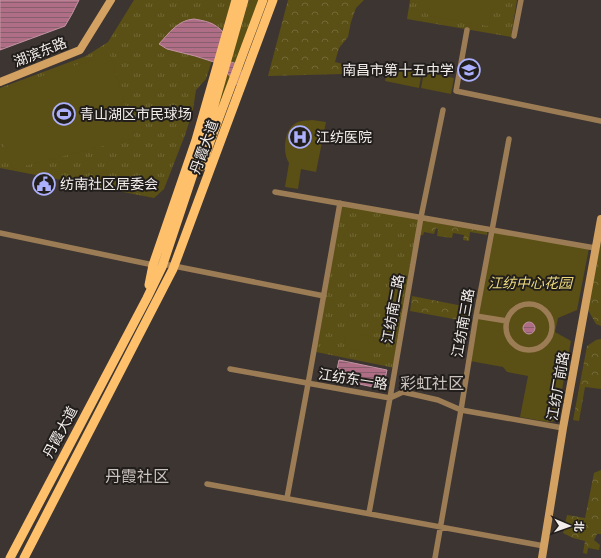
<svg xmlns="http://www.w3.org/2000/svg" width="601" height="558" viewBox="0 0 601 558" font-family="'Libre Baskerville','Noto Sans SC',serif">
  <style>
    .grass { fill: url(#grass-tufts) }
    .forest { fill: url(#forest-crowns) }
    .garden { fill: #5a4f15 }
    .water { fill: url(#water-rules); stroke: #c394a4 }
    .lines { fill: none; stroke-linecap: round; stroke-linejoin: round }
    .street { stroke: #9b7c55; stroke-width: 5.5 }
    .secondary { stroke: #d3a262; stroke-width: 8 }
    .primary { stroke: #fec06b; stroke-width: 9 }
    .labels { text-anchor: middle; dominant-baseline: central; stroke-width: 4; stroke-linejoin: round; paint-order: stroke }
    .street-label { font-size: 14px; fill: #f3eeec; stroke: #211e1c }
    .poi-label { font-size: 14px; fill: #f3eeec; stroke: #211e1c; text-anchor: start }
    .park-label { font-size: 14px; font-style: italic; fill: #edda7c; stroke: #211e1c }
    .quarter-label { font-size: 16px; fill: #ccc3be; stroke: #211e1c }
  </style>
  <defs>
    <pattern id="grass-tufts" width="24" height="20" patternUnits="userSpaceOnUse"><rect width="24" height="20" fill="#5a4f15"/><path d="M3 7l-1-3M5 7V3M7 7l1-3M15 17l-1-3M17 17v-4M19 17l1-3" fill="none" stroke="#726937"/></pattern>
    <pattern id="forest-crowns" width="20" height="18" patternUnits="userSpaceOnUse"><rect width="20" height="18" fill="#5a4f15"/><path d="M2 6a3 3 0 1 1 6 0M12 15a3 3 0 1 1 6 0" fill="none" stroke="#726937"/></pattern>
    <pattern id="water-rules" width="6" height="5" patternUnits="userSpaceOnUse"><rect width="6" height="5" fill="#af6e85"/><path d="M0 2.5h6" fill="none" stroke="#865e6c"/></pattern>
  </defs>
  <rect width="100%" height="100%" fill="#3d3532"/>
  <path class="grass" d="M134 0H232L206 79 196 90 193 110 185 135 164 189 154 198 0 168V88L86 56 108 42Z
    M249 0H259L204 150Z
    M410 0H517L511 37 407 19Z
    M340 203 421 217 395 368 316 352Z"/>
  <path class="forest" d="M288 0H364L356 8 351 22 348 37 339 48 335 62 343 64 348 68 343 74 268 76Z
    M422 220 487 231V235L470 232 469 241 463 240 464 235 453 233 452 238 437 236 438 229 436 228 434 234 424 232 423 235H420Z
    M601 241V326L596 324 588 310Z
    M412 296 473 308 470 322 410 311Z
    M600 339H601V389L585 387 579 421 573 420 587 346 596 340Z
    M601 470V534H597L594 540 600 545 599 550 588 548 587 554 583 553 585 541 573 538 563 533 567 515 585 518 594 473Z"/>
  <path class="garden" d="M431 0H493L489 26 428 16Z
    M110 54 135 138 12 169 2 139H0V90Z
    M388 66 422 71 419 88 385 81Z
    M424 72 454 78 451 94 421 88Z
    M312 120 326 122 316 172 301 169 298 189 285 187 289 163C282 153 284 129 296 123 301 120 307 121 312 120Z
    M493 232 589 248 577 310 558 318 555 332 571 341 557 417 552 422H547L520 417 528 376 507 372 503 367 470 361Z
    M347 332 374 337 371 353 344 348Z"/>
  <path class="water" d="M0 0H79L72 14 65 26 0 50Z
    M194 19C212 22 216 24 228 37L230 62C241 62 242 74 244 83L241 89 227 73 217 63 195 56 167 49 159 44C169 33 178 20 194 19Z
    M523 328a6 6 0 1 1 12 0a6 6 0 1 1-12 0Z
    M339 360 387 370 383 389 335 379Z"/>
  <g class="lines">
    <path class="street" d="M467 30 456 91 601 121
      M514 36 521 0
      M275 192 595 248
      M0 233 163 267 166 265H169L324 296
      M506 327a23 23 0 1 1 46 0a23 23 0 1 1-46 0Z
      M476 316 507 321
      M230 369 390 398 403 392 438 400 461 410 563 428
      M207 484 544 546
      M287 498 308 384 340 203
      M369 513 390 398 421 217 443 110
      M435 558 461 410 476 316 509 139"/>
    <path class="secondary" d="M0 82 80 50 111 0
      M542 558 563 428 601 219"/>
    <path class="primary" d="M202 166 210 142 263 0
      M149 285 153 265 196 140 236 0
      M10 558 147 298 162 267 203 144 244 0
      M24 558 173 269 273 0"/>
  </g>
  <defs>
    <g id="school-ring" transform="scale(1.15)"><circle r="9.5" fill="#211e1c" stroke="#acaffb" stroke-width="1.5"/><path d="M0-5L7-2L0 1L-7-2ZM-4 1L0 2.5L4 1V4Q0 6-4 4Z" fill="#acaffb"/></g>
    <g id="stadium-ring" transform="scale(1.15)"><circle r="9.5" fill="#211e1c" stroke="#acaffb" stroke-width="1.5"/><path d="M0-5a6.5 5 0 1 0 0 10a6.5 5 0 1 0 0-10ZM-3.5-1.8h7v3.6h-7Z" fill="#acaffb"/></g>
    <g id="hospital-ring" transform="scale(1.15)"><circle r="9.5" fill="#211e1c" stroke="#acaffb" stroke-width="1.5"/><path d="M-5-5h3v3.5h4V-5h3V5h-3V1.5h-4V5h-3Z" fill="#acaffb"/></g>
    <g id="civic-ring" transform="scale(1.15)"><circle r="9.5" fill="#211e1c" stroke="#acaffb" stroke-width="1.5"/><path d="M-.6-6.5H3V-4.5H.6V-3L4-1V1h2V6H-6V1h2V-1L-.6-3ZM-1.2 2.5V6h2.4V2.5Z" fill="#acaffb"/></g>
  </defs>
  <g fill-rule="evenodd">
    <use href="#school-ring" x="469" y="70"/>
    <use href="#stadium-ring" x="64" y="114"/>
    <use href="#hospital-ring" x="300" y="137"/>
    <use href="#civic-ring" x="44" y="184"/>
  </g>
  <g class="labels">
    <g class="street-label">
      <text transform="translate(40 52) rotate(-22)">湖滨东路</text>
      <text transform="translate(204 147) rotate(-70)">丹霞大道</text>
      <text transform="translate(393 309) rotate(-80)">江纺南二路</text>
      <text transform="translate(463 323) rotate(-80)">江纺南三路</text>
      <text transform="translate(353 379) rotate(9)">江纺东一路</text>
      <text transform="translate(558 386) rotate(-80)">江纺厂前路</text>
      <text transform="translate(60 432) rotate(-62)">丹霞大道</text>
    </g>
    <g class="poi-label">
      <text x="454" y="70" text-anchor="end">南昌市第十五中学</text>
      <text x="80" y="114">青山湖区市民球场</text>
      <text x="316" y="137">江纺医院</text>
      <text x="60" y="184">纺南社区居委会</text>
    </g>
    <g class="park-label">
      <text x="530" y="283">江纺中心花园</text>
    </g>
    <g class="quarter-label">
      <text x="432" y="383">彩虹社区</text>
      <text x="137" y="476">丹霞社区</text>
    </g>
  </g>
  <g transform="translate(569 526) rotate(92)" stroke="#211e1c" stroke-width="3" paint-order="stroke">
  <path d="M0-3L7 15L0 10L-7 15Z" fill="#f3eeec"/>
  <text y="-6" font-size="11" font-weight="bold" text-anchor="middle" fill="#f3eeec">北</text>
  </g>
</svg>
